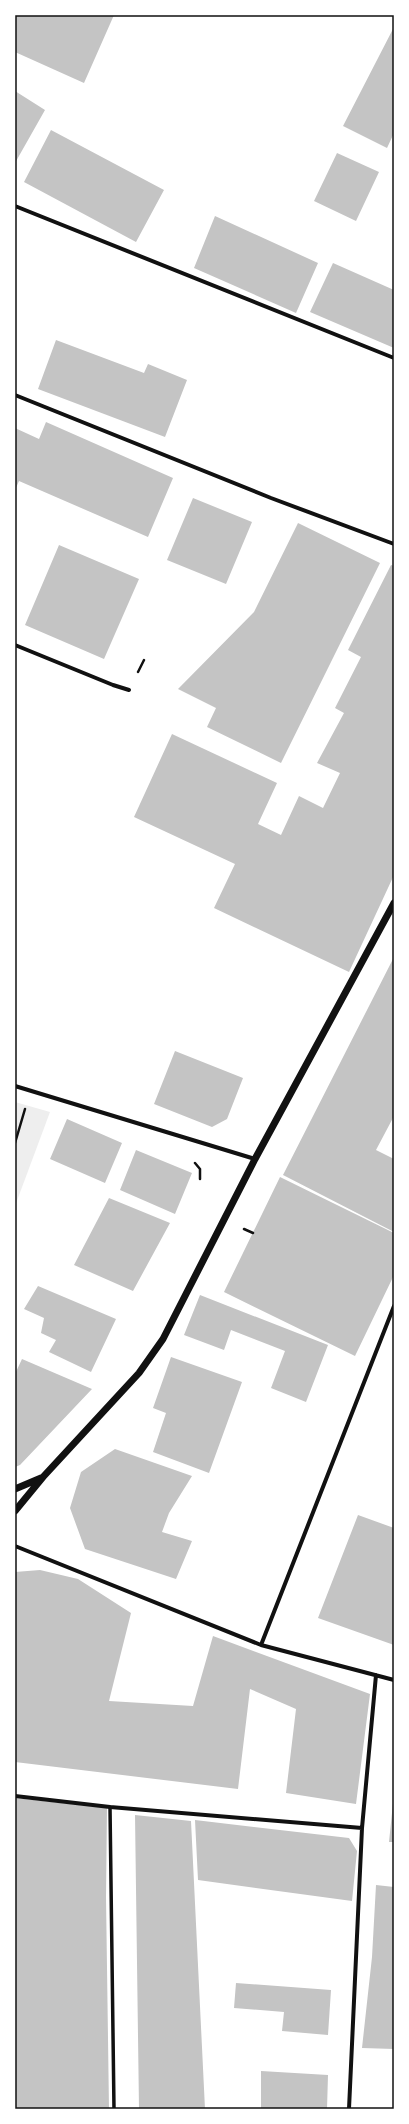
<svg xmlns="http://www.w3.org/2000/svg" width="409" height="2124" viewBox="0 0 409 2124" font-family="'Sofia Sans Condensed',sans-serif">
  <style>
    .green { fill: #eee }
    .building { fill: #c4c4c4 }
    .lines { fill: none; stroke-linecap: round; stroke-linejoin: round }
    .path { stroke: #111; stroke-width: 2.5 }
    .pedestrian { stroke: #111; stroke-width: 3.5 }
    .minor { stroke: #111; stroke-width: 4 }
    .tertiary { stroke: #111; stroke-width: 7 }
    .neatline { fill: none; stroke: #111; stroke-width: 1.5 }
  </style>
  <rect width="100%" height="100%" fill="#fff"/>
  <path class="green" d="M15 1102 50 1112 15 1206Z"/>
  <path class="building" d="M15 15H114L84 83 15 52Z
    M394 27V133L387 148 343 126Z
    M15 91 45 110 15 163Z
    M51 130 164 190 136 242 24 182Z
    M337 153 379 172 356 221 314 201Z
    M215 216 318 263 296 313 194 268Z
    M333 263 394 290V348L310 312Z
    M56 340 144 373 148 364 187 380 165 437 38 389Z
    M46 422 173 478 148 537 19 481 15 490V428L39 439Z
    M193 498 252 522 226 584 167 560Z
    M298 523 380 563 281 763 207 727 216 708 178 689 254 612Z
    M59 545 139 579 104 659 25 625Z
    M391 565 394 566V875L349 972 214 908 235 864 134 817 172 734 277 783 258 824 281 835 299 796 323 808 340 773 317 763 344 713 335 708 361 657 348 650Z
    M394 957V1116L376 1150 394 1159V1232L283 1175Z
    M175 1051 243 1078 227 1119 212 1127 154 1104Z
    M67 1119 122 1143 105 1183 50 1159Z
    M136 1150 192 1173 175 1214 120 1190Z
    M280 1177 394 1233V1275L355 1356 224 1292Z
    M109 1198 170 1223 133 1291 74 1265Z
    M38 1286 116 1319 91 1372 49 1352 56 1340 41 1333 44 1318 24 1309Z
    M200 1295 328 1345 306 1402 271 1388 285 1351 231 1330 224 1350 184 1335Z
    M171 1357 242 1382 209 1473 153 1452 166 1413 153 1408Z
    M22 1359 92 1389 20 1465 15 1467V1374Z
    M115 1449 192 1476 169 1513 162 1532 192 1541 176 1579 85 1549 70 1508 81 1472Z
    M358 1515 394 1528V1645L318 1618Z
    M40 1570 78 1579 131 1613 109 1701 193 1706 213 1636 370 1694 356 1804 286 1793 296 1709 250 1689 238 1789 15 1762V1572Z
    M15 1798 107 1808 106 1897 109 2109H15Z
    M393 1803H394V1842H389Z
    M135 1815 191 1821 205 2109H139Z
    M195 1820 349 1838 357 1851 352 1901 198 1880Z
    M376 1885 394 1887V2049L362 2048 372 1957Z
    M236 1983 331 1990 328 2035 282 2031 284 2012 234 2008Z
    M261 2071 328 2075 327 2109H261Z"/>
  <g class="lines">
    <path class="path" d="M138 672 144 660
      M15 1143 25 1109
      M195 1163 200 1169V1179
      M244 1229 253 1233"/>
    <path class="pedestrian" d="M110 1807 114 2109"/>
    <path class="minor" d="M15 206 394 358
      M15 395 271 498 394 544
      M15 645 113 685 129 690
      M15 1086 255 1159
      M15 1546 261 1645 394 1680
      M261 1645 394 1306
      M15 1796 110 1807 362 1828
      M349 2109 362 1828 376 1675"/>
    <path class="tertiary" d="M15 1489 41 1478
      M15 1511 43 1477 139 1373 163 1339 255 1159 394 903"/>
  </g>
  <rect width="409" height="2124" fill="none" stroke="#ffffff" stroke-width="32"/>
  <rect x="16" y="16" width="377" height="2092" class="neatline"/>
</svg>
